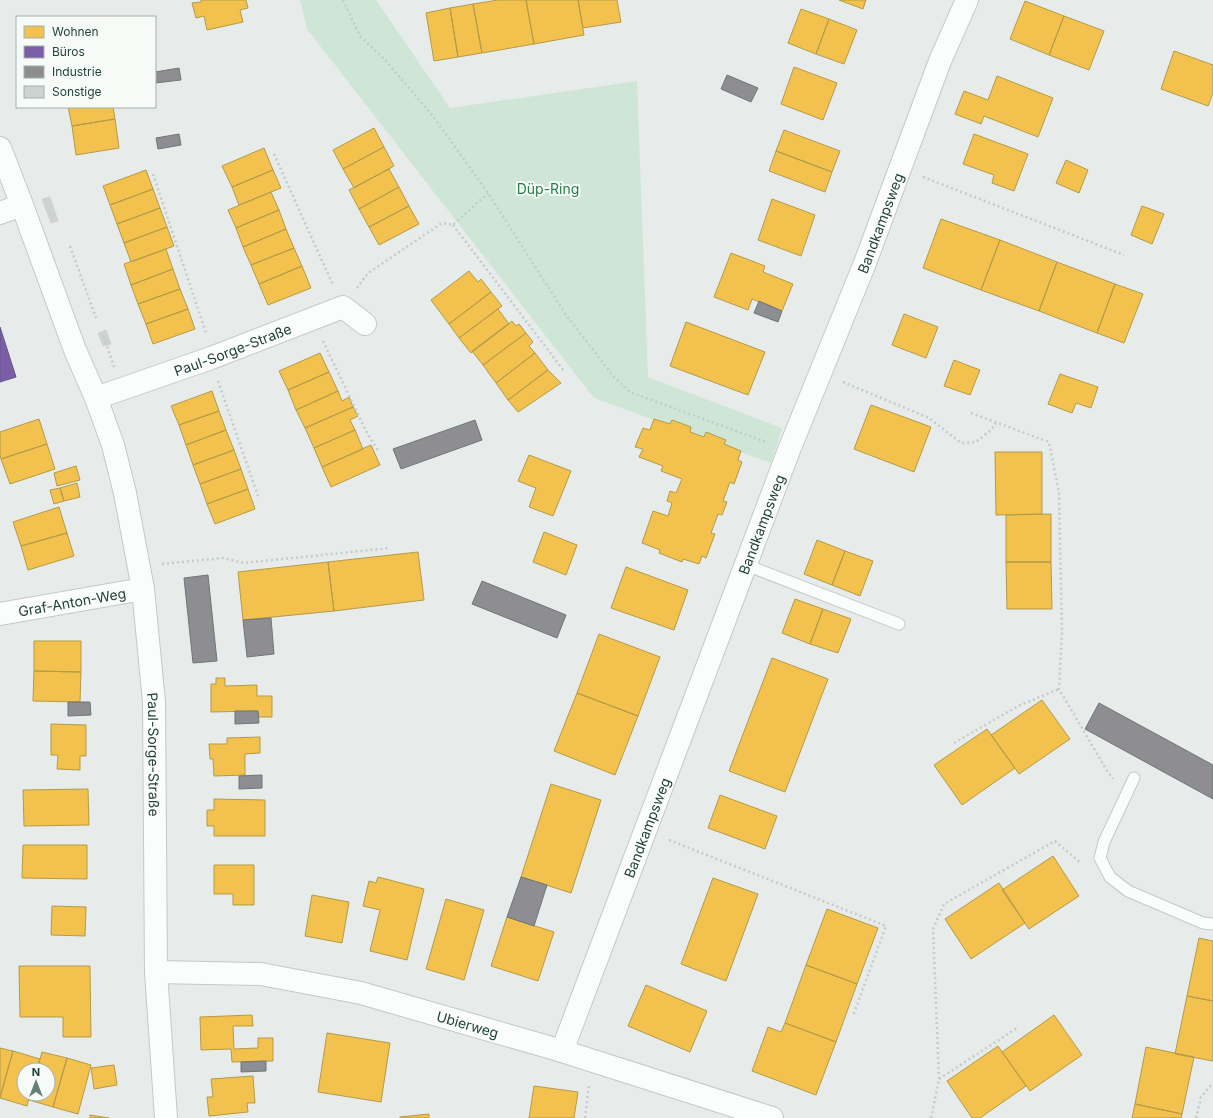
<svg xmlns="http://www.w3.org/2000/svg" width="1213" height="1118" viewBox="0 0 1213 1118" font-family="Inter,sans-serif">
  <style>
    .green { fill: #cfe6d6 }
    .homes { fill: #f2c14e; stroke: #b39b48 }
    .offices { fill: #7b5ea7; stroke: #605686 }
    .industry { fill: #8d8d92; stroke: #6d7778 }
    .building { fill: #cdd3d1; stroke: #cfd5d3 }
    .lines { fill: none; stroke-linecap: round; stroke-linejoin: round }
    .lane-casing { stroke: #c4c9c7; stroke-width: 13 }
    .street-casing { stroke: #c4c9c7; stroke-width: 24 }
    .secondary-casing { stroke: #c2cac7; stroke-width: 24 }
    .path { stroke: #c2ccca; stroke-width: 2.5; stroke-dasharray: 2 3; stroke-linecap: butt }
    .lane { stroke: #fbfcfc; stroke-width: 11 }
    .street { stroke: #fbfcfc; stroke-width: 22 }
    .secondary { stroke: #fbfcfc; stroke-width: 22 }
    .labels { text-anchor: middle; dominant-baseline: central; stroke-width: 4; stroke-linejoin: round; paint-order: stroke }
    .park-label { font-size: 14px; fill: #277e48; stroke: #f6fbf8 }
    .street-label { font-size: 14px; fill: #21433a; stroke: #f6fbf8 }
  </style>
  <rect width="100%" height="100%" fill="#e7ecea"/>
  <path class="green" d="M300 0H376L450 108 637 81 648 377 782 428 771 463 594 398 307 29Z"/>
  <path class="homes" d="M201 0H246L248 8 240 10 243 22 207 30 204 16 196 18 192 3 201 2Z
    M498 0H526L534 44 482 53 473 4Z
    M526 0H578L584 35 534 44Z
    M578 0H617L621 22 583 28Z
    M839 0H866L863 9Z
    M1025 1 1064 16 1049 55 1010 39Z
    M473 4 482 53 458 57 450 8Z
    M450 8 458 57 434 61 426 13Z
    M801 9 829 19 816 54 788 43Z
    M1064 16 1104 31 1089 70 1049 55Z
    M829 19 857 30 844 64 816 54Z
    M1174 51 1213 65V93L1208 106 1161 89Z
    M794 67 837 83 823 120 781 104Z
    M997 76 1053 98 1038 137 984 116 981 124 955 114 964 91 988 100Z
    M68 107H113L115 119 72 126Z
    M115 119 119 148 76 155 72 126Z
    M374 128 384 147 343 169 333 150Z
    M784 130 840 151 832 172 776 151Z
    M974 134 1028 154 1014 191 992 183 994 175 963 164Z
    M384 147 394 166 354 188 343 169Z
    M264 148 273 170 232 187 222 166Z
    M776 151 832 172 825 192 769 171Z
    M1066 160 1088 170 1079 193 1056 183Z
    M389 169 399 187 359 209 349 190Z
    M146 170 153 189 110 205 103 186Z
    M273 170 281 188 239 205 232 187Z
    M399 187 409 206 369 227 359 209Z
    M153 189 160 208 117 224 110 205Z
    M271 192 279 210 236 228 228 210Z
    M772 199 815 215 801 256 758 240Z
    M409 206 419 224 379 245 369 227Z
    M1142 206 1164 214 1152 244 1131 235Z
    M160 208 167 227 124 243 117 224Z
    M279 210 286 229 243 247 236 228Z
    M941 219 1000 240 981 290 923 268Z
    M167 227 174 246 131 262 124 243Z
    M286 229 294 248 251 265 243 247Z
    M1000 240 1057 262 1039 311 981 290Z
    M294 248 302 266 259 284 251 265Z
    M166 249 173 269 131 285 124 264Z
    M731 253 765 266 763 272 793 284 782 311 752 299 748 310 714 297Z
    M1057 262 1115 284 1097 333 1039 311Z
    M302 266 311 288 268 305 259 284Z
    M173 269 180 289 138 304 131 285Z
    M469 271 478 282 481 279 491 292 449 324 431 300Z
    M1115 284 1143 294 1124 343 1097 333Z
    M180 289 188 309 146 324 138 304Z
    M491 292 502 306 459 338 449 324Z
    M188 309 195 329 153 344 146 324Z
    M498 309 509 324 471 353 459 338Z
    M904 314 938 327 926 358 892 345Z
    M512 321 516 326 519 324 526 333 483 365 472 351Z
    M686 322 765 352 748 395 670 366Z
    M526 333 533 342 529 346 535 353 496 383 483 365Z
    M320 353 329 372 288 390 279 371Z
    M535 353 548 370 508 400 496 383Z
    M954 360 980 370 970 395 944 386Z
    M548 370 561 383 518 412 508 400Z
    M329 372 338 391 296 410 288 390Z
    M1060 374 1098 387 1091 408 1076 403 1072 413 1048 404Z
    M212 391 219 411 179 425 171 406Z
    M338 391 342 401 349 397 353 407 305 428 296 410Z
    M871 405 931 427 914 472 854 449Z
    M353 407 358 416 350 420 355 430 314 448 305 428Z
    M219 411 226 430 186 445 179 425Z
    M39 419 47 444 1 459 0 454V432Z
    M654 419 670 424 672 420 691 427 690 432 704 437 706 432 726 440 724 444 741 451 738 460 742 462 734 484 730 482 723 501 727 502 722 515 718 514 711 533 715 534 706 558 702 556 699 564 683 559 682 562 659 553 660 550 642 543 653 511 668 516 672 503 667 501 670 491 676 493 682 479 661 471 663 466 639 457 643 449 635 447 643 428 650 430Z
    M226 430 234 450 193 465 186 445Z
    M355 430 363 449 322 467 314 448Z
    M47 444 55 469 10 484 1 459Z
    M371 445 380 465 331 487 322 467Z
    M234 450 241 469 200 484 193 465Z
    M995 452H1042V514L996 515Z
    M529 455 571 471 553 516 529 507 536 488 518 481Z
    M76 466 80 480 57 486 54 473Z
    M241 469 248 489 207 504 200 484Z
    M77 483 80 497 64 501 60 488Z
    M60 488 64 501 54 504 50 490Z
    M248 489 255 509 215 524 207 504Z
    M59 507 67 533 21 546 13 522Z
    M1051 514V562H1006V515Z
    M544 532 577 545 566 575 533 562Z
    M67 533 74 556 28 570 21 546Z
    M817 540 845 551 832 585 804 574Z
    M845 551 873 561 860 596 832 585Z
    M418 552 424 600 334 611 328 562Z
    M328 562 334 611 243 620 238 572Z
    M1006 562H1051L1052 609H1007Z
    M626 567 688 590 674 630 611 608Z
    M795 599 823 609 810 644 782 633Z
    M823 609 851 619 838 653 810 644Z
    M599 634 660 657 638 716 577 693Z
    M34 641H81V672L34 671Z
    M772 658 828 679 785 792 729 771Z
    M34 671 81 672 80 702 33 701Z
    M216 678H225V686L257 685V696H272V717H258V711L211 712V684H216Z
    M577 693 638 716 615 775 554 751Z
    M1042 700 1070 739 1019 774 991 735Z
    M51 724 86 725V756H80V770L57 769 58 755H51Z
    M987 729 1015 768 962 805 934 765Z
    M260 737V753L245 754V775L214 776 213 759H210L209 744H227V738Z
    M551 784 601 800 571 893 521 877Z
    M88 789 89 825 24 826 23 790Z
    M720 795 777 816 765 849 708 828Z
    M214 799 265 800V836H214V826H207V810H214Z
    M23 845H87V879L22 878Z
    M1053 856 1079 896 1029 929 1002 890Z
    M214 865H254V905H233V894H214Z
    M378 877 424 889 407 960 370 951 380 910 363 906 369 881 376 883Z
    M713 878 758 894 726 981 681 964Z
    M999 883 1025 923 971 959 945 919Z
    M312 895 349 902 342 943 305 936Z
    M446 899 484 910 464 980 426 969Z
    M52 906 86 907 85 936 51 935Z
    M827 909 878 928 857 984 806 965Z
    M507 917 554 932 538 981 491 966Z
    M1199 938 1213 941V1001L1187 996Z
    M806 965 857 984 836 1042 785 1023Z
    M19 966H90L91 1037H63V1017H20Z
    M646 985 707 1011 690 1052 628 1026Z
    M1187 996 1213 1001V1061L1175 1054Z
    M252 1015 253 1026H233L234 1049 258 1048V1038H273V1061L232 1062 231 1049 201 1050 200 1017Z
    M1054 1015 1082 1055 1030 1091 1002 1052Z
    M785 1023 836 1042 816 1095 752 1071 768 1027 781 1032Z
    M327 1033 390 1043 381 1102 318 1092Z
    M998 1046 1026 1086 980 1118H972L947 1081Z
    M1146 1047 1194 1057 1182 1114 1135 1104Z
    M0 1048 13 1051 0 1097Z
    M13 1051 40 1059 37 1070H24V1094H30L27 1106 0 1098Z
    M42 1052 67 1058 53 1107 29 1100 30 1094H48V1070H37Z
    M67 1058 91 1065 78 1114 53 1107Z
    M114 1065 117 1085 94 1089 91 1068Z
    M253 1076 255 1103H247L248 1112 209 1116 207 1097H213L211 1079Z
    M534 1086 578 1092 574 1118H529Z
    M1135 1104 1182 1114 1181 1118H1132Z
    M429 1114V1118H400V1117Z
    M90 1115 109 1118H90Z"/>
  <path class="offices" d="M0 327 16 377 0 382Z"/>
  <path class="industry" d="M179 68 181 80 155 83V72Z
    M727 75 758 88 751 102 721 89Z
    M179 134 181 145 158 149 156 138Z
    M759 301 782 311 778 322 754 313Z
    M475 420 482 440 401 469 393 449Z
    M208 575 217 661 193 663 184 578Z
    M482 581 566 615 557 638 472 604Z
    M271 618 274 654 247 657 243 620Z
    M68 702H90L91 715 68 716Z
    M1099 703 1213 765V799L1085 729Z
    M235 711H258L259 723 235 724Z
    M262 775V788L239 789V776Z
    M521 877 547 885 534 926 507 917Z
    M266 1061V1071L241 1072V1062Z"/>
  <path class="building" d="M50 197 58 221 51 223 42 199Z
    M106 330 111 344 103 346 98 333Z"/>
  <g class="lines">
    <g class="lane-casing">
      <path id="lane" d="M746 565 899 624
        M1134 778 1104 842 1100 858 1110 877 1128 891 1203 923 1213 924"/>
    </g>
    <g class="street-casing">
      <g id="street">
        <path d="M0 213 22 205"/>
        <path id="s1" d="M96 398 211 358 343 307 365 324"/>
        <path id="s2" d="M0 614 143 589"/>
        <path id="s3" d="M156 972 261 974 361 993 562 1051 772 1118"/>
        <path id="s4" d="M562 1051 789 450 865 263 940 61 967 0"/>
      </g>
    </g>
    <g class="secondary-casing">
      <g id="secondary">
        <path id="s5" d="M0 148 22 205 75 350 96 398 113 445 125 493 143 589 154 702 156 972 166 1118"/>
      </g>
    </g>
    <path class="path" d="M343 0 360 36 385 60 432 115 488 193 566 315 614 377 630 392 766 442
      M274 154 333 285
      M153 174 206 333
      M923 177 1124 255
      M453 225 564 371
      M70 246 96 318
      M357 288 368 273 442 223 453 225 488 193
      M104 337 114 367
      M323 341 367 433 379 452
      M218 381 258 496
      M843 382 929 418 961 443 976 442 991 430 996 423
      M971 413 1049 442 1059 493 1062 633 1059 689 1106 769 1113 779
      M162 564 223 558 244 563 390 548
      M954 743 1018 706 1059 689
      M669 840 886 926 853 1016
      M939 1079 933 929 944 904 1055 841 1081 863
      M585 1118 589 1085
      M931 1118 939 1079 1017 1028
      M1196 1118 1201 1097 1213 1083"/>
    <use href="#lane" class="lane"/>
    <use href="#street" class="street"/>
    <use href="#secondary" class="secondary"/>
  </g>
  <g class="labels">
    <g class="park-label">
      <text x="548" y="188">Düp-Ring</text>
    </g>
    <g class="street-label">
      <text stroke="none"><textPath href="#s4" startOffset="887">Bandkampsweg</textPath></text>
      <text stroke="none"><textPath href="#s1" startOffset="145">Paul-Sorge-Straße</textPath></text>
      <text stroke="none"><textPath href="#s4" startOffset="563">Bandkampsweg</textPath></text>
      <text stroke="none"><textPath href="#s2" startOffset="73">Graf-Anton-Weg</textPath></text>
      <text stroke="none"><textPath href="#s5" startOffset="631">Paul-Sorge-Straße</textPath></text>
      <text stroke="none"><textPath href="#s4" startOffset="239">Bandkampsweg</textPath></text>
      <text stroke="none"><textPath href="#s3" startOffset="318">Ubierweg</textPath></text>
    </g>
  </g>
  <rect x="16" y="16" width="140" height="92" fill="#f6fbf8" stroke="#a1b1ac"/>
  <rect x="24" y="26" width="20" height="12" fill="#f2c14e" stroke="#a1b1ac"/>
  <text x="52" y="36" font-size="12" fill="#21433a">Wohnen</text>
  <rect x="24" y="46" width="20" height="12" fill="#7b5ea7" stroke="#a1b1ac"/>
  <text x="52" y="56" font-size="12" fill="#21433a">Büros</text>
  <rect x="24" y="66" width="20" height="12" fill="#8d8d92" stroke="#a1b1ac"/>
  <text x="52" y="76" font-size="12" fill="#21433a">Industrie</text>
  <rect x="24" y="86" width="20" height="12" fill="#cdd3d1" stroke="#a1b1ac"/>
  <text x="52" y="96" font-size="12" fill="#21433a">Sonstige</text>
  <g transform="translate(36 1082)"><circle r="19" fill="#f6fbf8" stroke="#a1b1ac"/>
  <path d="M0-3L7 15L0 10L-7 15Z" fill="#667e78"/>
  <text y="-6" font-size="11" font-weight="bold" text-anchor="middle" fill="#21433a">N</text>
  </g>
</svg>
